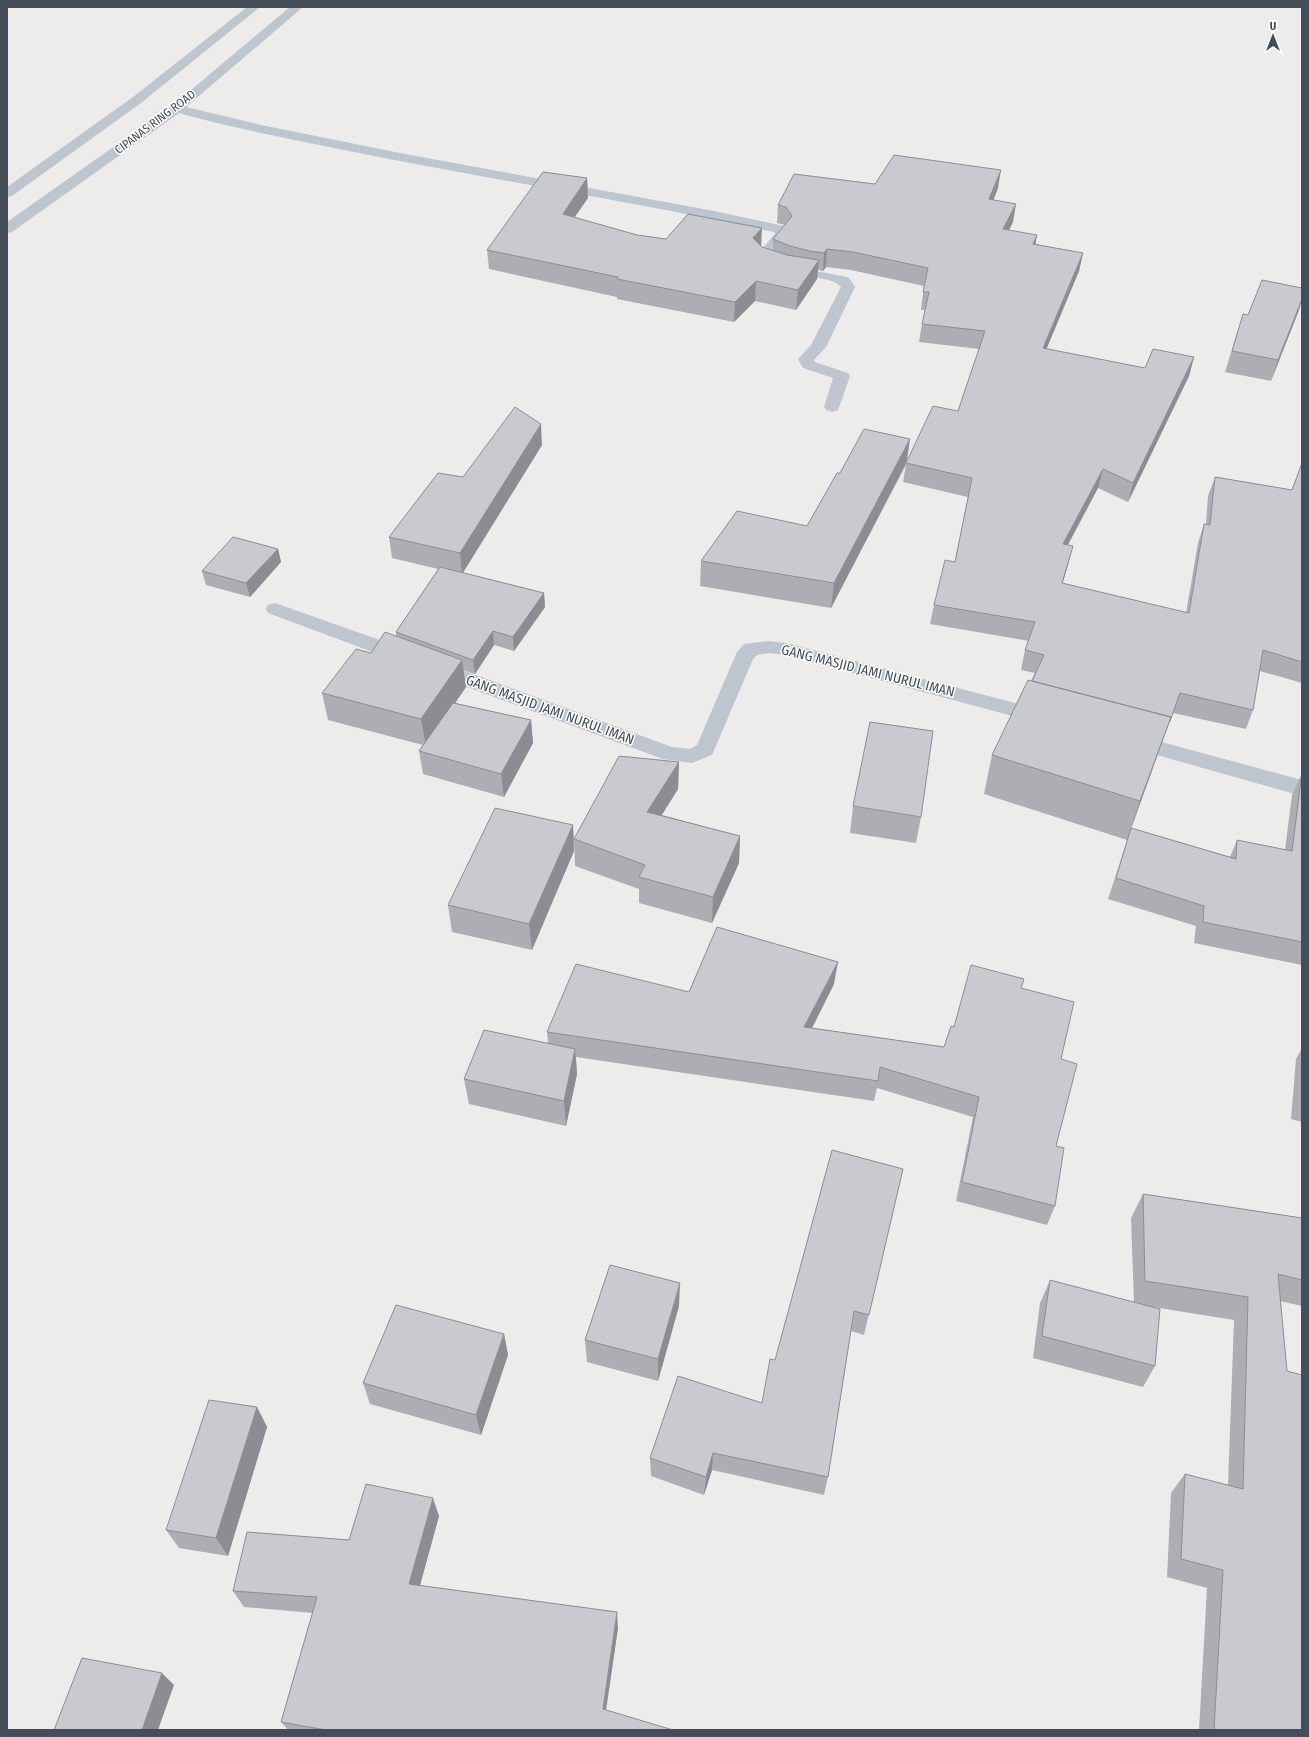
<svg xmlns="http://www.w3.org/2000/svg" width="1309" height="1737" viewBox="0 0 1309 1737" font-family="'Fira Sans Condensed',sans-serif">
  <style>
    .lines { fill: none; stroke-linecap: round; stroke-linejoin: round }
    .minor { fill: #bdc5ce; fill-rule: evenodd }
    .wall { fill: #acaeb3 }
    .shaded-wall { fill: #8c8d92 }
    .building { fill: #c8cad0; stroke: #8c8d92 }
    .labels { text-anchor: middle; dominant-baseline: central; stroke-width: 3; stroke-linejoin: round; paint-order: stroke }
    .far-street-label { font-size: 12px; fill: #454e58; stroke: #fff }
    .street-label { font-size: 14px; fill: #454e58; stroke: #fff }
  </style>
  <rect width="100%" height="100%" fill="#eeebeb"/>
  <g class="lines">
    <path class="minor" d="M247 7H260L141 103 12 196 7 197V187L133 97Z
      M290 7H303L186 107 261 125 405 154 714 211 784 226 789 234 770 257C792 272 824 270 849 278L855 287 826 347 814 360 815 362 848 373 850 376 838 410 832 412 826 410 824 407 833 378 803 368 798 359 811 345 841 287C831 272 770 281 754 258L775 234 774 232C635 202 494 180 354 152 296 140 236 129 179 113L12 232 7 233V222L173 105Z
      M275 603 411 651 414 656 411 661 404 662 397 661 268 613 266 609 268 605Z
      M769 641 786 643 1042 710 1049 712 1052 717 1049 722 1042 724 786 655 769 653 757 655 753 659 712 755 692 763 663 759 429 673 426 668 429 663 436 661 443 663 672 747 690 749 697 745 737 652 744 644Z
      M1132 734 1302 780V796L1125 746 1122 741 1125 736Z"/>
  </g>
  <path class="wall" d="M587 178 588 198 574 217 637 235 666 239 761 245 762 247 773 250V239L785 225 777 223 778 205 875 184 998 188 993 200 1013 222 1009 230 1035 244 1083 253 1079 271 1046 349 1145 368 1194 357 1189 376 1128 502 1098 488 1068 545V565L1062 583 1186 613 1198 543 1204 524H1206L1208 496 1215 477 1292 490 1302 462V683L1260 671 1253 710 1246 729 1173 713 1127 840 984 794 992 755 1035 673 1021 670 1025 650 1029 641 930 624 934 605 955 562 968 497 903 482 906 465 831 608 700 586 701 561 807 526 840 473 910 439 907 462 958 411 979 349 919 342 922 324 925 310H921L924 286 851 270 826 267 823 271 818 270 817 279 796 310 755 301 734 322 617 299V297L489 269 487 250Z
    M1299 310 1271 381 1225 372 1243 314 1248 315Z
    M542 445 463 573 544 593 545 607 514 651 494 645 475 674 463 670 466 687 455 703 531 720 533 743 504 797 423 774 419 751 423 745 328 720 322 693 371 653 396 636V632L438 569 392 558 389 537 463 477Z
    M278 549 281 562 250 597 206 585 202 571Z
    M679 762 678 789 662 815 740 836 739 863 712 923 639 903V889L575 866 574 839Z
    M1302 773V965L1194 943 1196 926 1108 899 1124 850 1131 828 1230 857 1237 840 1285 850 1292 795Z
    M853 806 921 817 916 843 850 833Z
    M573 825 574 851 532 950 452 932 448 905Z
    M834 984 812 1028 944 1047 954 1027 1021 988 1061 1059 1056 1146 1055 1206 1047 1225 956 1201 973 1117 877 1088 874 1101 576 1057 577 1074 566 1126 469 1104 464 1079 548 1043 547 1032 689 992Z
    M1302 1048V1122L1291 1119 1296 1059Z
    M903 1169 864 1335 851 1331 828 1477 824 1495 712 1470 704 1495 651 1476 650 1458 762 1403 775 1360Z
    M1143 1194 1302 1218V1306L1280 1301 1302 1730H1199L1207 1588 1167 1577 1171 1493 1185 1474 1228 1485 1234 1320 1153 1307 1155 1366 1143 1387 1033 1358 1040 1303 1050 1280 1134 1302 1131 1218Z
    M679 1306 658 1381 587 1362 585 1340Z
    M504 1334 508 1355 481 1435 370 1404 363 1383Z
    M257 1407 267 1427 228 1556 179 1548 166 1530Z
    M439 1516 420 1585 618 1628 606 1710 673 1730H288L281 1722 313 1613 244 1607 233 1591 349 1540Z"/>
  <path class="shaded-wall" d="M1001 170 998 188 987 217 989 199Z
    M587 178 588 198 563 234V214Z
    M1016 204 1013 222 1000 247 1003 229Z
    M762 228 761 248 753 238Z
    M1037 235 1034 253 1033 244Z
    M827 249 826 267 823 271 824 253Z
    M1083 253 1079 271 1039 367 1043 348Z
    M819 260 817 279 796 310 798 290Z
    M756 281 755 301 734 322 735 302Z
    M1302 299 1299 310 1271 381 1278 360Z
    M1194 357 1189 376 1128 502 1133 483Z
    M541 424 542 445 462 574 460 553Z
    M910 439 906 463 831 608 834 583Z
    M1103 469 1098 488 1058 563 1063 544Z
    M1073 546 1068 565 1057 602 1062 583Z
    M278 549 281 562 250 597 246 583Z
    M544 593 545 607 514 651 513 637Z
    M493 631 494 645 475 674 473 660Z
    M462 660 466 687 426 746 421 719Z
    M1171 717 1157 756 1127 840 1140 801Z
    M531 720 533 743 504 797 501 774Z
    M679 762 678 789 647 838V812Z
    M573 825 574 851 532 950 529 924Z
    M740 836 739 863 712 923 713 897Z
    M838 962 834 984 802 1048 804 1027Z
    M575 1049 577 1074 566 1126 564 1101Z
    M680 1283 679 1306 658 1381V1359Z
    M504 1334 508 1355 481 1435 476 1415Z
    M257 1407 267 1427 228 1556 216 1538Z
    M713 1453 712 1470 704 1495 706 1477Z
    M433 1498 439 1516 416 1600 409 1584Z
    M617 1612 618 1628 604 1723 603 1709Z
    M162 1673 174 1685 158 1730H142Z"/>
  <path class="building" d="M894 155 1001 170 989 199 1016 204 1003 229 1037 235 1033 244 1083 253 1043 348 1145 368 1153 349 1194 357 1133 483 1103 469 1063 544 1073 546 1062 583 1189 613 1204 524 1210 525 1215 477 1292 490 1302 463V662L1263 650 1253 710 1180 693 1170 721 1171 717 1032 681 1044 655 1025 650 1035 622 934 605 945 560 955 562 972 478 906 463 933 406 958 411 985 331 922 324 929 292H923L928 268 853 252 827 249 824 253 810 251 790 246 773 239 792 216 786 207 778 205 794 174 875 184Z
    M543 172 587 178 563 214 637 235 666 239 688 214 762 228 753 238 762 247 787 255 819 260 798 290 756 281 735 302 617 279 618 277 487 250Z
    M1262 280 1302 288V299L1278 360 1232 351 1243 314 1248 315Z
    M515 407 541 424 460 553 389 537 438 473 463 477Z
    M864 429 910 439 834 583 701 561 737 511 807 526 837 473H840Z
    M233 537 278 549 246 583 202 571Z
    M440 567 544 593 513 637 493 631 473 660 396 632Z
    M385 632 462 660 421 719 322 693 356 649 371 653Z
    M1028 680 1171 717 1140 801 992 755Z
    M453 703 531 720 501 774 419 751Z
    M870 722 933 731 921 817 853 806Z
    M619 756 679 762 647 812 740 836 713 897 639 877 645 865 574 839Z
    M1302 773V942L1203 922 1204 906 1116 878 1131 828 1236 859 1237 840 1292 851Z
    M495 808 573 825 529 924 448 905Z
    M717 927 838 962 804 1027 944 1047 951 1026 954 1027 971 965 1024 979 1021 988 1074 1002 1061 1059 1077 1064 1056 1146 1064 1148 1055 1206 962 1182 979 1097 880 1067 878 1081 547 1032 576 964 689 992Z
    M484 1030 575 1049 564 1101 464 1079Z
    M832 1150 903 1169 869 1315 854 1311 828 1477 713 1453 706 1477 650 1458 678 1376 762 1403 770 1359 775 1360Z
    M1143 1194 1302 1218V1280L1278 1274 1287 1371 1302 1375V1730H1214L1223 1570 1181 1559 1185 1474 1243 1489 1248 1297 1145 1281Z
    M610 1265 680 1283 658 1359 585 1340Z
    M1050 1280 1160 1309 1155 1366 1042 1336Z
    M396 1305 504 1334 476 1415 363 1383Z
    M209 1400 257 1407 216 1538 166 1530Z
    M366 1484 433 1498 409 1584 617 1612 603 1709 673 1730H326L281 1722 317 1597 233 1591 247 1532 349 1540Z
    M82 1658 162 1673 142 1730H54Z"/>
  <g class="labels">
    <g class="far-street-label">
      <text transform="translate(155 122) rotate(-37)">CIPANAS RING ROAD</text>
    </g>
    <g class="street-label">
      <text transform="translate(868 671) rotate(14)">GANG MASJID JAMI NURUL IMAN</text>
      <text transform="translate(550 710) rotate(20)">GANG MASJID JAMI NURUL IMAN</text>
    </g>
  </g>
  <rect width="1309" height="1737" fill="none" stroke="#454e58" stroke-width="16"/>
  <g transform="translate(1273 36)" stroke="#ffffff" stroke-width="3" paint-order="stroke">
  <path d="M0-3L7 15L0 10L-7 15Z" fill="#454e58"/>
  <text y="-6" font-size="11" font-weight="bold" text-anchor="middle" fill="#454e58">U</text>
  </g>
</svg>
